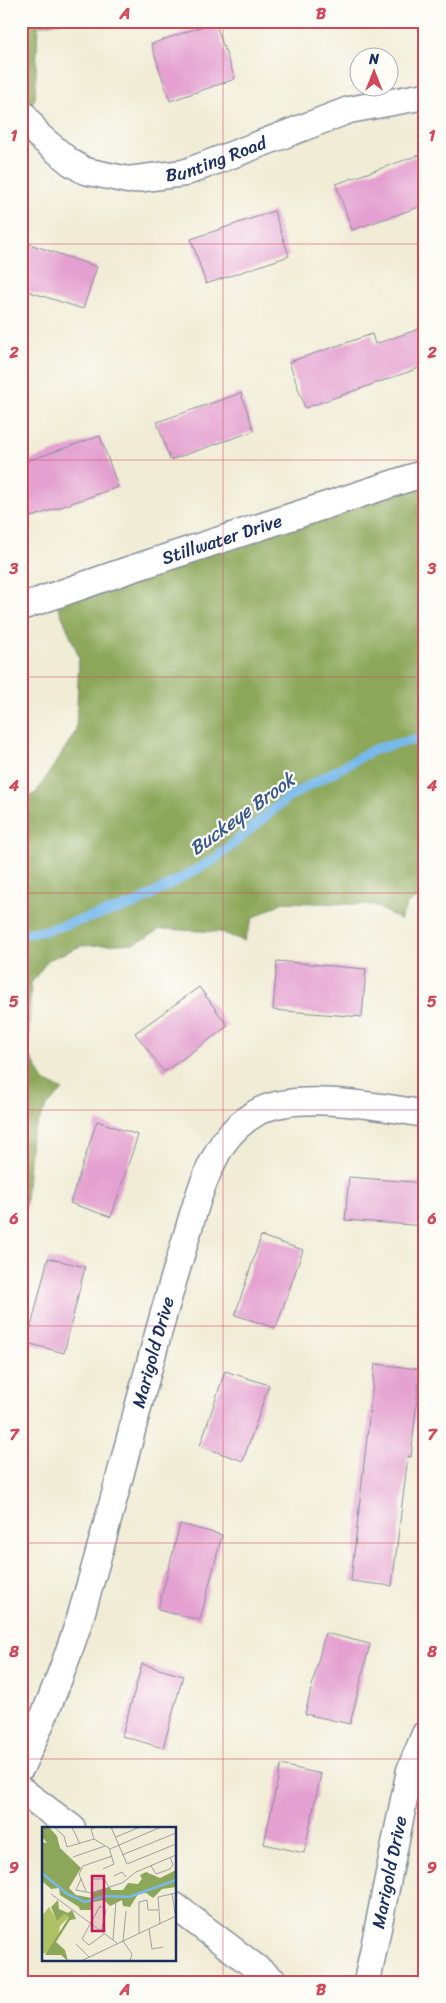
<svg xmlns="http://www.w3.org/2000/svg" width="446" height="2003" viewBox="0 0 446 2003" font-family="Sriracha,sans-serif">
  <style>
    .forest { fill: #8ca75a; stroke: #546b5c }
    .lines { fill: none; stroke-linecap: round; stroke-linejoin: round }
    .stream { stroke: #78b9ec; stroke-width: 10 }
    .building { fill: #e4a0d0 }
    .street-casing { stroke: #868e9a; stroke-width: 29 }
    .street { stroke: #fff; stroke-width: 26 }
    .grid { fill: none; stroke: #d1495b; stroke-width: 1; stroke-opacity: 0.55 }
    .labels { text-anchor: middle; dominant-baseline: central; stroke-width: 4.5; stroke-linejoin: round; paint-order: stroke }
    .street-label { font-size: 18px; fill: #1b2f5e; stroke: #fdfcf7 }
    .water-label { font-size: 19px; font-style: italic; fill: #375889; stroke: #fdfcf7 }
    .inset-river { fill: none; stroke: #78b9ec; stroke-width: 2.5 }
    .inset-road { fill: none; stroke: #9ba0a5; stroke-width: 1 }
    .view { fill: #c2185b; fill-opacity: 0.15; stroke: #c2185b; stroke-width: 2.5 }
    .inset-edge { fill: none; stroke: #1b2f5e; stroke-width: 2.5 }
    .neatline { fill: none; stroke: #d1495b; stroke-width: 2 }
    .grid-label { font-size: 16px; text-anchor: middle; font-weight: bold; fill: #d1495b }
  </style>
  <rect width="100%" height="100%" fill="#fdfcf7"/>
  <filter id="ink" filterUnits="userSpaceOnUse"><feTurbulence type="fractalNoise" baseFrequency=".02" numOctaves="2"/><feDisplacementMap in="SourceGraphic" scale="10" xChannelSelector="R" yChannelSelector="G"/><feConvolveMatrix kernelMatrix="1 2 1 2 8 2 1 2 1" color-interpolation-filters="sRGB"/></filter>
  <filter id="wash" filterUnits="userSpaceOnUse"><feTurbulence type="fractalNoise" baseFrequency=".0096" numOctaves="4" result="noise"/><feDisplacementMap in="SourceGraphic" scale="20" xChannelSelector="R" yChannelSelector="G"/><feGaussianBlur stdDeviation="1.12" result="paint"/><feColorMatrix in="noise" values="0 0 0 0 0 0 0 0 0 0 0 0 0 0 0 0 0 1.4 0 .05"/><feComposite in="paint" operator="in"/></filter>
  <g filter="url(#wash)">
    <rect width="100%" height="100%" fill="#f0ecd5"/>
    <path class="forest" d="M21 21H63L38 26 35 99 27 109 21 105Z
      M425 471V893L408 903 400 920 374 905 283 902 253 918 244 941 221 932 161 929 135 943 81 946 48 960 31 983 28 1052 44 1081 63 1090 46 1107 31 1137 25 1211 21 1216V800L36 793 76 731 79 657 55 599Z"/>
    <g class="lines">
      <path class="stream" d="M21 934 44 931 135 904 215 859 287 798 375 749 425 737"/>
    </g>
    <g id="blocks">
      <path class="building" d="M215 22 235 79 170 101 151 44Z
        M425 153V205L352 230 336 184Z
        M274 211 289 256 206 284 191 239Z
        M21 241 97 267 83 309 21 289Z
        M425 327V366L305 408 289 362 372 334 375 344Z
        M241 393 254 431 170 460 157 422Z
        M100 436 118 487 32 517 21 485V463Z
        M277 961 366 969 362 1017 273 1010Z
        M199 987 228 1026 164 1072 135 1033Z
        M97 1121 138 1135 111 1217 70 1203Z
        M349 1177 425 1183V1226L345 1220Z
        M261 1236 303 1250 276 1328 235 1315Z
        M48 1258 85 1267 64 1353 27 1343Z
        M375 1364 420 1369 411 1457 408 1456 392 1586 351 1581Z
        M225 1371 269 1385 243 1461 200 1446Z
        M180 1524 222 1535 200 1620 158 1610Z
        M325 1633 370 1644 350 1724 305 1714Z
        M142 1664 183 1676 163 1748 122 1736Z
        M281 1765 321 1774 304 1853 264 1844Z"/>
    </g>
  </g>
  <g filter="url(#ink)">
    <use href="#blocks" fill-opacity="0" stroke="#868e9a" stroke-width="1"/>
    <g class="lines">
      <g class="street-casing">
        <g id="street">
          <path id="s1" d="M23 114 39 136 70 162 85 171 128 180 184 173 349 110 425 96"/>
          <path id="s2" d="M21 607 125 571 425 473"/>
          <path id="s3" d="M21 1767C48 1710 71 1652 88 1591 120 1483 145 1373 178 1265 191 1224 200 1178 224 1142 232 1131 244 1120 256 1113 294 1090 382 1107 425 1114"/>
          <path d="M21 1790 72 1828"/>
          <path d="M175 1906 275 1982"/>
          <path id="s4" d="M367 1982 410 1770 425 1734"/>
        </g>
      </g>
      <use href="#street" class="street"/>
    </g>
  </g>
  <path class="grid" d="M223 21V1982M21 244H425M21 460H425M21 677H425M21 893H425M21 1110H425M21 1326H425M21 1543H425M21 1759H425"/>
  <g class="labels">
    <g class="street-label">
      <text stroke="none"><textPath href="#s1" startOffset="220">Bunting Road</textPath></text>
      <text stroke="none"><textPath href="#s2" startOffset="212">Stillwater Drive</textPath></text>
      <text stroke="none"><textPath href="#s3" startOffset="436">Marigold Drive</textPath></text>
      <text stroke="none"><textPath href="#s4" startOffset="112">Marigold Drive</textPath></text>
    </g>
    <g class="water-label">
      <text transform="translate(242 814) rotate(-36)">Buckeye Brook</text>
    </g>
  </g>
  <g transform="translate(42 1827)">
    <rect width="134" height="134" fill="#f0ecd5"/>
    <path d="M7 80 15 93 22 87 27 90 18 99 16 111 6 125 0 127V89Z" fill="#b0c164"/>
    <path d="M0 0H7L15 9 18 21 39 41 27 61 34 68 50 71 51 65 68 60 69 63H81L86 56 96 57 100 52 98 48 104 45 118 51 134 43V60L120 62 111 71 104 66 96 67 88 80 81 79 80 73 68 79 62 73 51 75 49 83H38L37 80 18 68 17 61 9 62 0 54V15L5 16 0 10ZM16 73 17 82 26 86 30 83 34 92 28 93 14 115 23 123 26 134 19 128H3L27 90 22 87 15 94 9 80Z" fill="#8ca75a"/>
    <path class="inset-river" d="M0 46 25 67 43 75 63 69 87 70 134 53"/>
    <path class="inset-road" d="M12 0 22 9 25 20 52 12M30 0 38 17M55 0 49 2 52 12 67 21 72 37 61 42M69 0 85 37 134 17M74 10 98 0M68 22 119 0M80 28 134 6M31 30 63 19M109 39 114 47 128 42 131 38 128 30M72 49 80 45 84 50M39 52 34 63 49 66 80 56 94 45 134 28M50 52H62L67 60M44 64 37 47 41 39 70 29M130 66 134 92M9 67 75 116M84 84 81 114 90 127 88 134M118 97 116 70 134 66M107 102 110 122 121 120M59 105 64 83 58 79 40 112 47 118 62 107M97 106V75L105 73 106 83H116M71 113 74 74M34 117 47 130M39 134 134 89"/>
    <path class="view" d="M50 49H62V104H50Z"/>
    <rect width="134" height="134" class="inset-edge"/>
  </g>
  <rect width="446" height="2003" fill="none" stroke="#fdfcf7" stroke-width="55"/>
  <g transform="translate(374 72)"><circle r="24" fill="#fdfcf7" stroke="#a3aaba"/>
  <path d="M0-4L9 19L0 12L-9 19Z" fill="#d1495b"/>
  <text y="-8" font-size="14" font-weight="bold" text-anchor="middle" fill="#1b2f5e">N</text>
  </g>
  <rect x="28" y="28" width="390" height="1948" class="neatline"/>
  <g class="grid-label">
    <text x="125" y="19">A</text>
    <text x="321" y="19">B</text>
    <text x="14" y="141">1</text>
    <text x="432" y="141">1</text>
    <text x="14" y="358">2</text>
    <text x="432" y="358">2</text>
    <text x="14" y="574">3</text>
    <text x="432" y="574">3</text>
    <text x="14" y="791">4</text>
    <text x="432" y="791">4</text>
    <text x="14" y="1007">5</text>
    <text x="432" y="1007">5</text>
    <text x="14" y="1224">6</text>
    <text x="432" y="1224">6</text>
    <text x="14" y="1440">7</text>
    <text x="432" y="1440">7</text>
    <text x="14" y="1657">8</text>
    <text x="432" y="1657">8</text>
    <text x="14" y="1873">9</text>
    <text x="432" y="1873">9</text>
    <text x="125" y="1995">A</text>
    <text x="321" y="1995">B</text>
  </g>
</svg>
